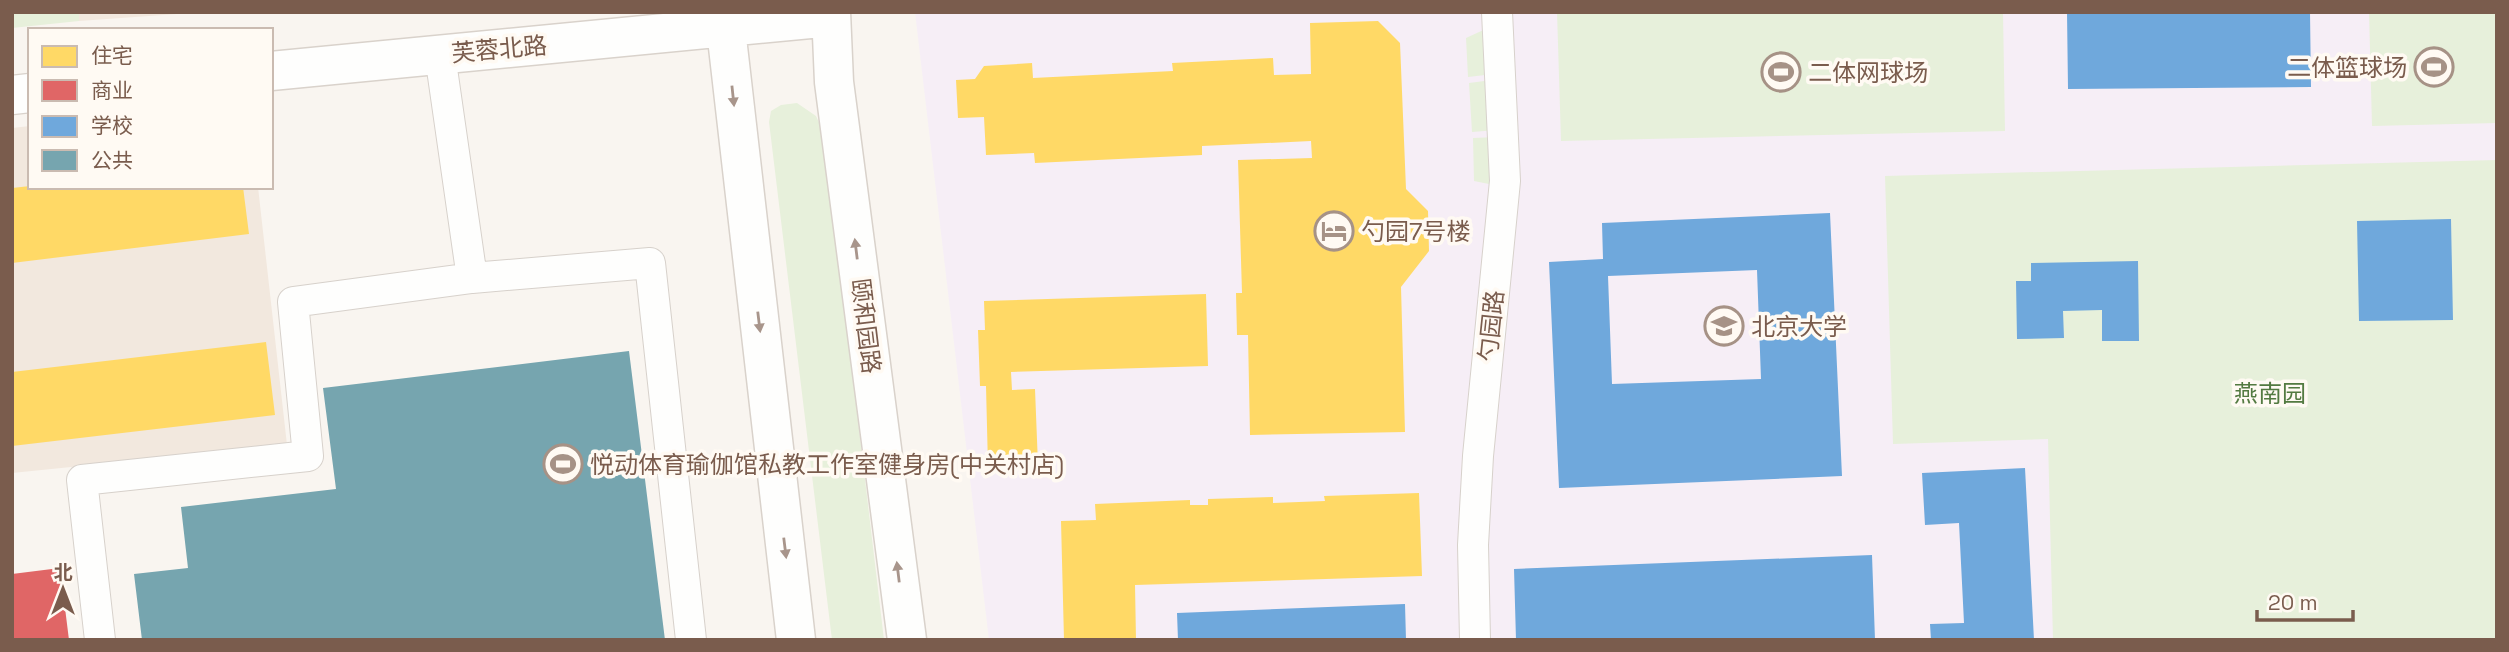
<svg xmlns="http://www.w3.org/2000/svg" width="2509" height="652" viewBox="0 0 2509 652" font-family="'Space Grotesk','Noto Sans SC',sans-serif">
  <style>
    .residential { fill: #f2e8de }
    .education { fill: #f6eef6 }
    .green { fill: #e7f0db }
    .homes { fill: #ffd966 }
    .shops { fill: #e06666 }
    .schools { fill: #6fa8dc; fill-rule: evenodd }
    .public { fill: #76a5af }
    .lines { fill: none; stroke-linecap: round; stroke-linejoin: round }
    .street-casing { stroke: #d7d1cb; stroke-width: 32 }
    .secondary-casing { stroke: #d9d2cb; stroke-width: 41 }
    .street { stroke: #fefefd; stroke-width: 30 }
    .secondary { stroke: #fefefd; stroke-width: 38 }
    .oneway { fill: #a8958b }
    .labels { text-anchor: middle; dominant-baseline: central; stroke-width: 7; stroke-linejoin: round; paint-order: stroke }
    .street-label { font-size: 24px; fill: #7a5c4d; stroke: #fffaf3 }
    .poi-label { font-size: 24px; fill: #7a5c4d; stroke: #fffaf3; text-anchor: start }
    .park-label { font-size: 24px; fill: #537a41; stroke: #fffaf3 }
  </style>
  <rect width="100%" height="100%" fill="#f9f5f0"/>
  <path class="residential" d="M79 12H205L79 21Z
    M30 126V187H258L287 445 12 473V128Z"/>
  <path class="education" d="M915 12H2497V640H989Z"/>
  <path class="green" d="M12 12H79V21L12 28Z
    M1557 12H2003L2005 131 1561 141Z
    M2369 12H2497V123L2372 126Z
    M1490 27 1494 74 1468 77 1466 38Z
    M1492 80 1497 130 1472 132 1469 83Z
    M797 103 816 116 824 133 884 640H832L769 122 771 111 781 105Z
    M1496 137 1499 186 1474 181 1473 138Z
    M2497 160V640H2053L2048 439 1893 444 1885 176Z"/>
  <path class="homes" d="M1378 21 1400 43 1406 189 1428 211 1429 251 1401 287 1405 432 1250 435 1248 335H1237L1236 293H1242L1238 160 1312 158 1311 141 1202 146V155L1035 163 1034 153 986 155 984 117 958 118 956 80 975 79 984 66 1032 63 1033 78 1173 71 1172 63 1273 58 1274 75 1311 74 1310 23Z
    M30 186 243 187 249 234 12 263V188Z
    M1206 294 1208 366 1011 372 1012 390 1035 389 1038 465 988 467 986 386H980L978 330H985L984 301Z
    M266 342 275 415 12 446V372Z
    M1419 493 1422 576 1135 585 1136 640H1064L1061 521 1096 520 1095 504 1190 500V505H1208V499L1273 497V503L1325 501 1324 496Z"/>
  <path class="shops" d="M60 568 69 640H12V574Z"/>
  <path class="schools" d="M2067 12H2310L2311 87 2068 89Z
    M1830 213 1842 476 1559 488 1549 262 1603 259 1602 223ZM1757 270 1761 379 1612 384 1608 276Z
    M2451 219 2453 320 2359 321 2357 221Z
    M2138 261 2139 341H2102V310L2063 311 2064 338 2017 339 2016 281H2031V263Z
    M2025 468 2034 640H1931L1930 624 1964 623 1959 523 1925 525 1922 473Z
    M1872 555 1875 640H1516L1514 569Z
    M1405 604 1406 640H1178L1177 613Z"/>
  <path class="public" d="M629 351 665 640H142L134 574 188 568 181 507 336 489 323 388Z"/>
  <g class="lines">
    <g class="street-casing">
      <path id="street" d="M472 278 650 263 691 640
        M100 640 82 480 308 456 293 302 472 278 440 55
        M1475 640 1473 545 1478 456 1505 181 1497 12"/>
    </g>
    <g class="secondary-casing">
      <path id="secondary" d="M724 12 796 640
        M831 12 834 82 907 640
        M271 71 831 17
        M12 95 30 93"/>
    </g>
    <use href="#street" class="street"/>
    <use href="#secondary" class="secondary"/>
  </g>
  <defs><path id="oneway-solid" d="M-6-.8H1V-3.2L6.5 0L1 3.2V.8H-6Z" transform="scale(1.75)"/></defs>
  <g class="oneway">
    <use href="#oneway-solid" transform="translate(733 96) rotate(84)"/>
    <use href="#oneway-solid" transform="translate(856 249) rotate(-97)"/>
    <use href="#oneway-solid" transform="translate(759 322) rotate(83)"/>
    <use href="#oneway-solid" transform="translate(785 548) rotate(83)"/>
    <use href="#oneway-solid" transform="translate(898 572) rotate(-97)"/>
  </g>
  <defs>
    <g id="stadium-ring" transform="scale(2.0125)"><circle r="9.5" fill="#fffaf3" stroke="#a69286" stroke-width="1.5"/><path d="M0-5a6.5 5 0 1 0 0 10a6.5 5 0 1 0 0-10ZM-3.5-1.8h7v3.6h-7Z" fill="#a69286"/></g>
    <g id="hotel-ring" transform="scale(2.0125)"><circle r="9.5" fill="#fffaf3" stroke="#a69286" stroke-width="1.5"/><path d="M-6-4.5h1.5V1H6V5H4.5V3h-9V5H-6ZM-4 0a1.8 1.8 0 1 1 3.6 0ZM.5 0V-2.5h3Q6-2.5 6 0Z" fill="#a69286"/></g>
    <g id="university-ring" transform="scale(2.0125)"><circle r="9.5" fill="#fffaf3" stroke="#a69286" stroke-width="1.5"/><path d="M0-5L7-2L0 1L-7-2ZM-4 1L0 2.5L4 1V4Q0 6-4 4Z" fill="#a69286"/></g>
  </defs>
  <g fill-rule="evenodd">
    <use href="#stadium-ring" x="2434" y="67"/>
    <use href="#stadium-ring" x="1781" y="72"/>
    <use href="#hotel-ring" x="1334" y="231"/>
    <use href="#university-ring" x="1724" y="326"/>
    <use href="#stadium-ring" x="563" y="464"/>
  </g>
  <g class="labels">
    <g class="street-label">
      <text transform="translate(499 49) rotate(-5)">芙蓉北路</text>
      <text transform="translate(866 326) rotate(83)">颐和园路</text>
      <text transform="translate(1491 326) rotate(-84)">勺园路</text>
    </g>
    <g class="poi-label">
      <text x="2407" y="67" text-anchor="end">二体篮球场</text>
      <text x="1808" y="72">二体网球场</text>
      <text x="1361" y="231">勺园7号楼</text>
      <text x="1751" y="326">北京大学</text>
      <text x="590" y="464">悦动体育瑜伽馆私教工作室健身房(中关村店)</text>
    </g>
    <g class="park-label">
      <text x="2270" y="393">燕南园</text>
    </g>
  </g>
  <rect width="2509" height="652" fill="none" stroke="#7a5c4d" stroke-width="28"/>
  <rect x="28" y="28" width="245" height="161" fill="#fffaf3" stroke="#cabbb1" stroke-width="2"/>
  <rect x="42" y="46" width="35" height="21" fill="#ffd966" stroke="#cabbb1" stroke-width="2"/>
  <text x="91" y="63" font-size="21" fill="#7a5c4d">住宅</text>
  <rect x="42" y="80" width="35" height="21" fill="#e06666" stroke="#cabbb1" stroke-width="2"/>
  <text x="91" y="98" font-size="21" fill="#7a5c4d">商业</text>
  <rect x="42" y="116" width="35" height="21" fill="#6fa8dc" stroke="#cabbb1" stroke-width="2"/>
  <text x="91" y="133" font-size="21" fill="#7a5c4d">学校</text>
  <rect x="42" y="150" width="35" height="21" fill="#76a5af" stroke="#cabbb1" stroke-width="2"/>
  <text x="91" y="168" font-size="21" fill="#7a5c4d">公共</text>
  <g transform="translate(63 589)" stroke="#fffaf3" stroke-width="5" paint-order="stroke">
  <path d="M0-5L12 26L0 18L-12 26Z" fill="#7a5c4d"/>
  <text y="-10" font-size="19" font-weight="bold" text-anchor="middle" fill="#7a5c4d">北</text>
  </g>
  <path d="M2257 610v10h96v-10" fill="none" stroke="#7a5c4d" stroke-width="3.5"/>
  <text x="2268" y="610" font-size="21" fill="#7a5c4d" stroke="#fffaf3" stroke-width="5" paint-order="stroke">20 m</text>
</svg>
